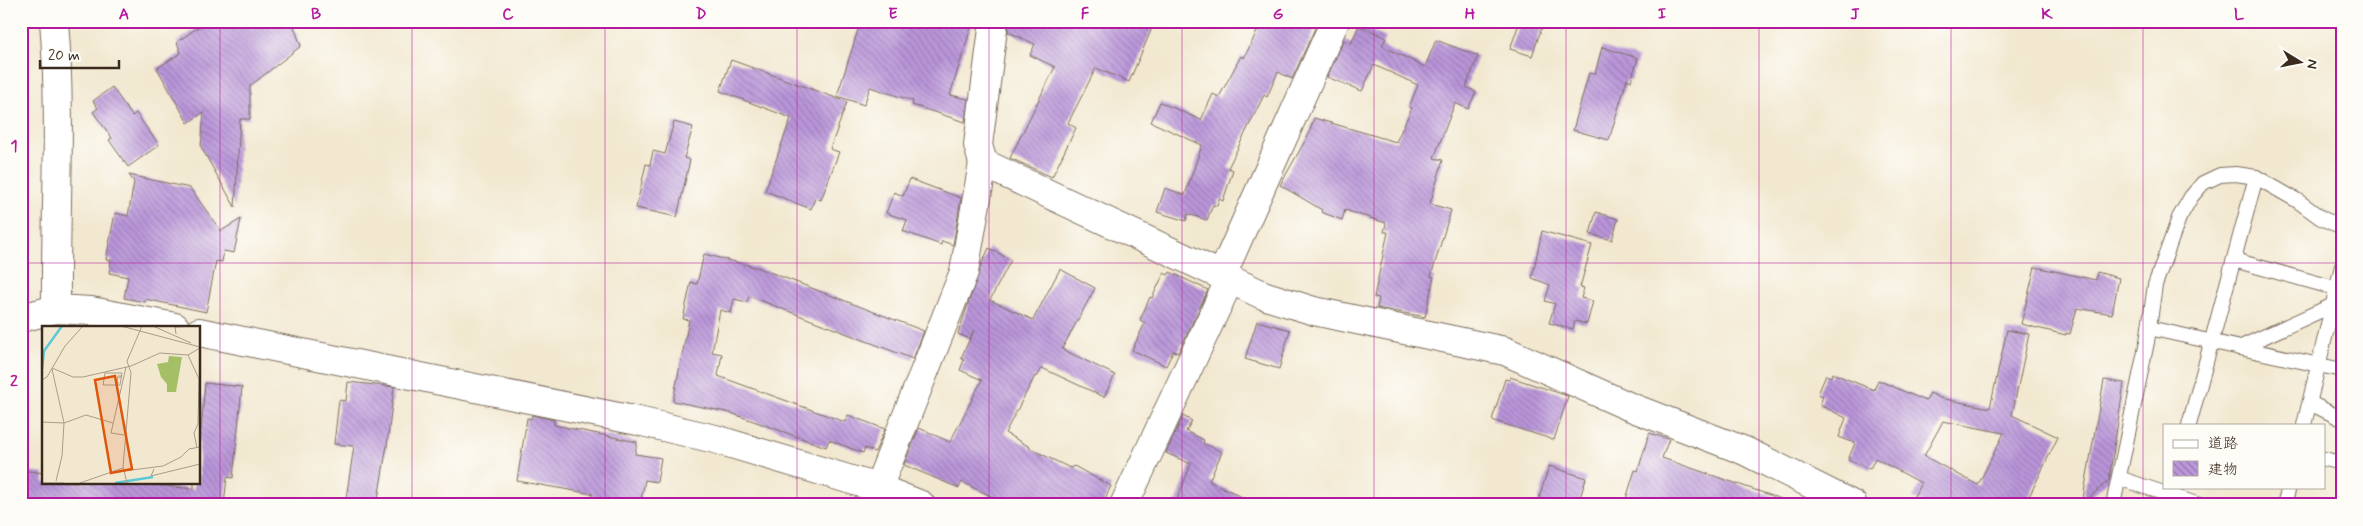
<svg xmlns="http://www.w3.org/2000/svg" width="2363" height="526" viewBox="0 0 2363 526" font-family="Mynerve,'Klee One',sans-serif">
  <style>
    .building { fill: url(#building-back-hatch); fill-rule: evenodd }
    .lines { fill: none; stroke-linecap: round; stroke-linejoin: round }
    .service-casing { stroke: #7b6c5c; stroke-width: 16 }
    .minor-casing { stroke: #7b6c5c; stroke-width: 30 }
    .service { stroke: #fff; stroke-width: 14 }
    .minor { stroke: #fff; stroke-width: 28 }
    .grid { fill: none; stroke: #b5179e; stroke-width: 1; stroke-opacity: 0.55 }
    .inset-river { fill: none; stroke: #5dc9d6; stroke-width: 2.5 }
    .inset-road { fill: none; stroke: #a99c89; stroke-width: 1 }
    .view { fill: #df570d; fill-opacity: 0.15; stroke: #df570d; stroke-width: 2.5 }
    .inset-edge { fill: none; stroke: #3b2a1e; stroke-width: 2.5 }
    .neatline { fill: none; stroke: #b5179e; stroke-width: 2 }
    .grid-label { font-size: 16px; text-anchor: middle; font-weight: bold; fill: #b5179e }
  </style>
  <defs>
    <pattern id="building-back-hatch" width="6" height="6" patternUnits="userSpaceOnUse" patternTransform="scale(1.25)"><rect width="6" height="6" fill="#ba95da"/><path d="M-1 5l2 2M0 0l6 6M5-1l2 2" fill="none" stroke="#987ab0"/></pattern>
  </defs>
  <rect width="100%" height="100%" fill="#fdfcf7"/>
  <filter id="ink" filterUnits="userSpaceOnUse"><feTurbulence type="fractalNoise" baseFrequency=".02" numOctaves="2"/><feDisplacementMap in="SourceGraphic" scale="10" xChannelSelector="R" yChannelSelector="G"/><feConvolveMatrix kernelMatrix="1 2 1 2 8 2 1 2 1" color-interpolation-filters="sRGB"/></filter>
  <filter id="wash" filterUnits="userSpaceOnUse"><feTurbulence type="fractalNoise" baseFrequency=".0096" numOctaves="4" result="noise"/><feDisplacementMap in="SourceGraphic" scale="20" xChannelSelector="R" yChannelSelector="G"/><feGaussianBlur stdDeviation="1.12" result="paint"/><feColorMatrix in="noise" values="0 0 0 0 0 0 0 0 0 0 0 0 0 0 0 0 0 1.4 0 .05"/><feComposite in="paint" operator="in"/></filter>
  <g filter="url(#wash)">
    <rect width="100%" height="100%" fill="#f2e8d0"/>
    <g id="blocks">
      <!-- building -->
      <g class="building">
        <polygon points="207,21 292,21 301,46 250,86 250,119 240,119 235,207 201,147 204,112 188,123 157,68 181,53 177,42"/>
        <polygon points="861,21 973,21 950,95 968,99 965,122 912,105 913,101 870,87 864,105 837,96"/>
        <polygon points="1009,21 1155,21 1129,82 1096,68 1068,123 1076,128 1052,177 1010,158 1055,67 1030,55 1035,44 1008,32"/>
        <polygon points="1262,21 1306,21 1316,26 1292,79 1278,72 1267,97 1264,95 1228,168 1233,170 1223,201 1219,199 1217,206 1213,205 1207,220 1188,214 1186,221 1157,212 1165,188 1185,195 1202,145 1151,122 1160,102 1201,120 1213,94 1219,97 1241,56 1244,58"/>
        <polygon points="1520,21 1544,21 1532,56 1510,49"/>
        <polygon points="1359,25 1386,38 1382,46 1425,67 1436,40 1478,56 1466,87 1476,92 1468,109 1455,103 1434,158 1443,160 1430,204 1451,210 1431,276 1434,277 1425,317 1377,308 1379,298 1374,297 1388,232 1384,232 1386,223 1345,210 1342,220 1321,212 1322,210 1280,185 1309,134 1314,118 1396,142 1412,108 1409,107 1418,85 1374,65 1362,91 1327,77 1344,40 1351,44"/>
        <polygon points="1602,47 1638,58 1631,81 1627,79 1609,140 1573,130 1589,73 1595,74"/>
        <polygon points="731,60 847,102 830,149 839,152 821,200 815,198 811,209 765,191 791,118 720,91"/>
        <polygon points="112,87 132,116 136,113 159,145 128,167 109,140 112,138 93,112 98,108 93,101"/>
        <polygon points="674,122 693,127 684,158 690,160 677,217 636,208 646,164 650,165 653,151 665,154"/>
        <polygon points="129,175 190,188 221,231 241,219 234,253 224,251 222,262 216,261 206,312 145,299 145,302 124,298 128,277 109,273 111,260 106,260 115,213 128,216 134,182"/>
        <polygon points="910,179 961,198 953,245 942,241 941,245 903,231 907,220 886,213 894,192 903,196"/>
        <polygon points="1596,212 1618,219 1612,240 1590,234"/>
        <polygon points="1542,231 1592,245 1580,287 1584,288 1581,298 1593,301 1587,324 1575,321 1573,329 1549,323 1555,304 1545,301 1550,285 1532,278"/>
        <polygon points="989,248 1011,260 990,300 1033,320 1060,269 1095,288 1062,349 1115,375 1104,397 1042,368 1037,377 1035,376 1005,433 1030,447 1029,448 1070,468 1074,466 1111,486 1102,505 1009,505 962,482 959,488 904,465 919,428 950,442 982,380 960,370 964,360 961,358 974,330 970,339 958,334 981,265"/>
        <polygon points="704,254 759,268 924,331 913,359 749,296 747,302 734,299 731,313 720,310 712,352 722,354 718,376 845,422 848,415 885,429 875,452 865,448 863,453 829,440 826,447 731,413 673,401 689,320 683,319 691,282 697,284"/>
        <polygon points="2035,267 2096,280 2097,272 2119,278 2112,314 2077,308 2070,334 2066,333 2066,335 2021,324"/>
        <polygon points="1170,272 1208,290 1178,353 1173,351 1166,366 1132,350 1145,323 1140,320 1150,297 1152,298 1164,273 1168,275"/>
        <polygon points="1257,321 1290,330 1279,369 1245,359"/>
        <path d="M2007,330L2029,334L2012,415L2058,437L2025,505H1926L1913,498L1921,483L1875,458L1870,469L1848,460L1855,443L1839,437L1846,418L1820,405L1823,396L1818,394L1826,375L1831,377L1832,373L1874,390L1878,380L1926,401L1930,393L1940,398L1990,408ZM1943,421L2004,433L1978,485L1924,456Z"/>
        <polygon points="1510,377 1568,396 1554,440 1492,420 1505,379 1509,380"/>
        <polygon points="2104,380 2124,383 2109,480 2082,504"/>
        <polygon points="348,382 394,387 387,445 377,505 345,505 354,446 334,444 339,400 346,401"/>
        <polygon points="205,383 242,387 233,478 227,477 224,505 21,505 21,470 44,473 44,482 127,482 194,489 194,482 199,482 199,430 201,430"/>
        <polygon points="532,415 554,420 554,425 637,442 635,454 661,458 657,482 645,480 640,505 591,505 593,494 517,481 527,418 531,419"/>
        <polygon points="1183,416 1192,421 1186,431 1204,440 1203,443 1222,452 1209,481 1259,505 1175,505 1191,464 1166,453"/>
        <polygon points="1649,433 1669,439 1662,458 1787,501 1787,505 1628,504 1629,500 1626,499 1635,470 1638,471"/>
        <polygon points="1549,466 1586,478 1578,505 1537,505"/>
      </g>
    </g>
  </g>
  <g filter="url(#ink)">
    <use href="#blocks" fill-opacity="0" stroke="#7b6c5c" stroke-width="1"/>
    <g class="lines">
      <defs>
        <g id="service">
          <polyline points="2234,260 2342,290"/>
          <polyline points="2149,328 2342,370"/>
          <polyline points="2239,348 2331,306"/>
          <polyline points="2310,403 2342,419"/>
          <polyline points="2189,425 2256,177"/>
          <polyline points="2304,425 2342,266"/>
          <polyline points="2324,459 2342,463"/>
          <polyline points="2119,478 2199,505"/>
          <polyline points="2113,505 2147,342 2155,285 2179,218 2191,197 2203,183 2220,175 2236,174 2256,177 2298,201 2321,218 2342,227"/>
          <polyline points="2284,505 2289,487"/>
        </g>
        <g id="minor">
          <path d="M54,21C62,117 55,213 56,309"/>
          <polyline points="983,163 978,145 994,21"/>
          <polyline points="1222,275 1335,21"/>
          <polyline points="21,318 56,309 91,311 175,327"/>
          <polyline points="199,332 638,421 715,439 878,488 921,505"/>
          <polyline points="878,488 964,272 983,163 1263,295 1314,311 1505,351 1628,406 1745,451 1853,505"/>
          <polyline points="1124,505 1230,279"/>
        </g>
      </defs>
      <!-- service casing -->
      <use href="#service" class="service-casing"/>
      <!-- minor casing -->
      <use href="#minor" class="minor-casing"/>
      <!-- service -->
      <use href="#service" class="service"/>
      <!-- minor -->
      <use href="#minor" class="minor"/>
    </g>
  </g>
  <!-- grid -->
  <path class="grid" d="M220,21V505M412,21V505M605,21V505M797,21V505M989,21V505M1182,21V505M1374,21V505M1566,21V505M1759,21V505M1951,21V505M2143,21V505M21,263H2342"/>
  <!-- overview -->
  <g transform="translate(42 326)">
    <rect width="158" height="158" fill="#f2e8d0"/>
    <path d="M127,30L140,31L134,66H125V58L119,51L115,38L126,36Z" fill="#a4bf66"/>
    <path class="inset-river" d="M0,43L2,25L20,0M73,157L111,151"/>
    <path class="inset-road" d="M79,0L158,21M111,0L149,17M134,8L133,1L153,0M146,29L157,53L156,98L152,107L155,122M10,42L31,51H41L89,40L118,27L146,29L158,22M10,43L22,97L20,130L14,155M63,47H80L78,59H61ZM0,54L5,51L23,20L41,0M76,56V57H75V59L76,58V57H75V56L76,50H80L77,52M0,96L22,97L44,89L71,97M82,109L69,107L84,41M112,143L109,150L158,138M82,145L121,140L139,131L147,123L158,121M0,157H22M38,157L81,142M85,157L81,141L89,47L85,35L100,0"/>
    <path class="view" d="M73,50L90,143L69,147L53,54Z"/>
    <rect width="158" height="158" class="inset-edge"/>
  </g>
  <!-- margin -->
  <rect width="2363" height="526" fill="none" stroke="#fdfcf7" stroke-width="55"/>
  <!-- legend -->
  <rect x="2163" y="424" width="162" height="65" fill="#fdfcf7" stroke="#afa8a0"/>
  <rect x="2173" y="440" width="25" height="8" fill="#ffffff" stroke="#afa8a0"/>
  <text x="2208" y="448" font-size="15" fill="#3b2a1e">道路</text>
  <rect x="2173" y="461" width="25" height="15" fill="url(#building-back-hatch)" stroke="#afa8a0"/>
  <text x="2208" y="474" font-size="15" fill="#3b2a1e">建物</text>
  <!-- north arrow -->
  <g transform="translate(2300 62) rotate(100)" stroke="#fdfcf7" stroke-width="4" paint-order="stroke">
  <path d="M0-4L9 19L0 12L-9 19Z" fill="#3b2a1e"/>
  <text y="-8" font-size="14" font-weight="bold" text-anchor="middle" fill="#3b2a1e">N</text>
  </g>
  <!-- scale -->
  <path d="M40 60v8h79v-8" fill="none" stroke="#3b2a1e" stroke-width="2.5"/>
  <text x="48" y="60" font-size="15" fill="#3b2a1e" stroke="#fdfcf7" stroke-width="4" paint-order="stroke">20 m</text>
  <rect x="28" y="28" width="2308" height="470" class="neatline"/>
  <g class="grid-label">
    <text x="124" y="19">A</text>
    <text x="316" y="19">B</text>
    <text x="508" y="19">C</text>
    <text x="701" y="19">D</text>
    <text x="893" y="19">E</text>
    <text x="1085" y="19">F</text>
    <text x="1278" y="19">G</text>
    <text x="1470" y="19">H</text>
    <text x="1662" y="19">I</text>
    <text x="1855" y="19">J</text>
    <text x="2047" y="19">K</text>
    <text x="2239" y="19">L</text>
    <text x="14" y="151">1</text>
    <text x="14" y="386">2</text>
  </g>
</svg>
